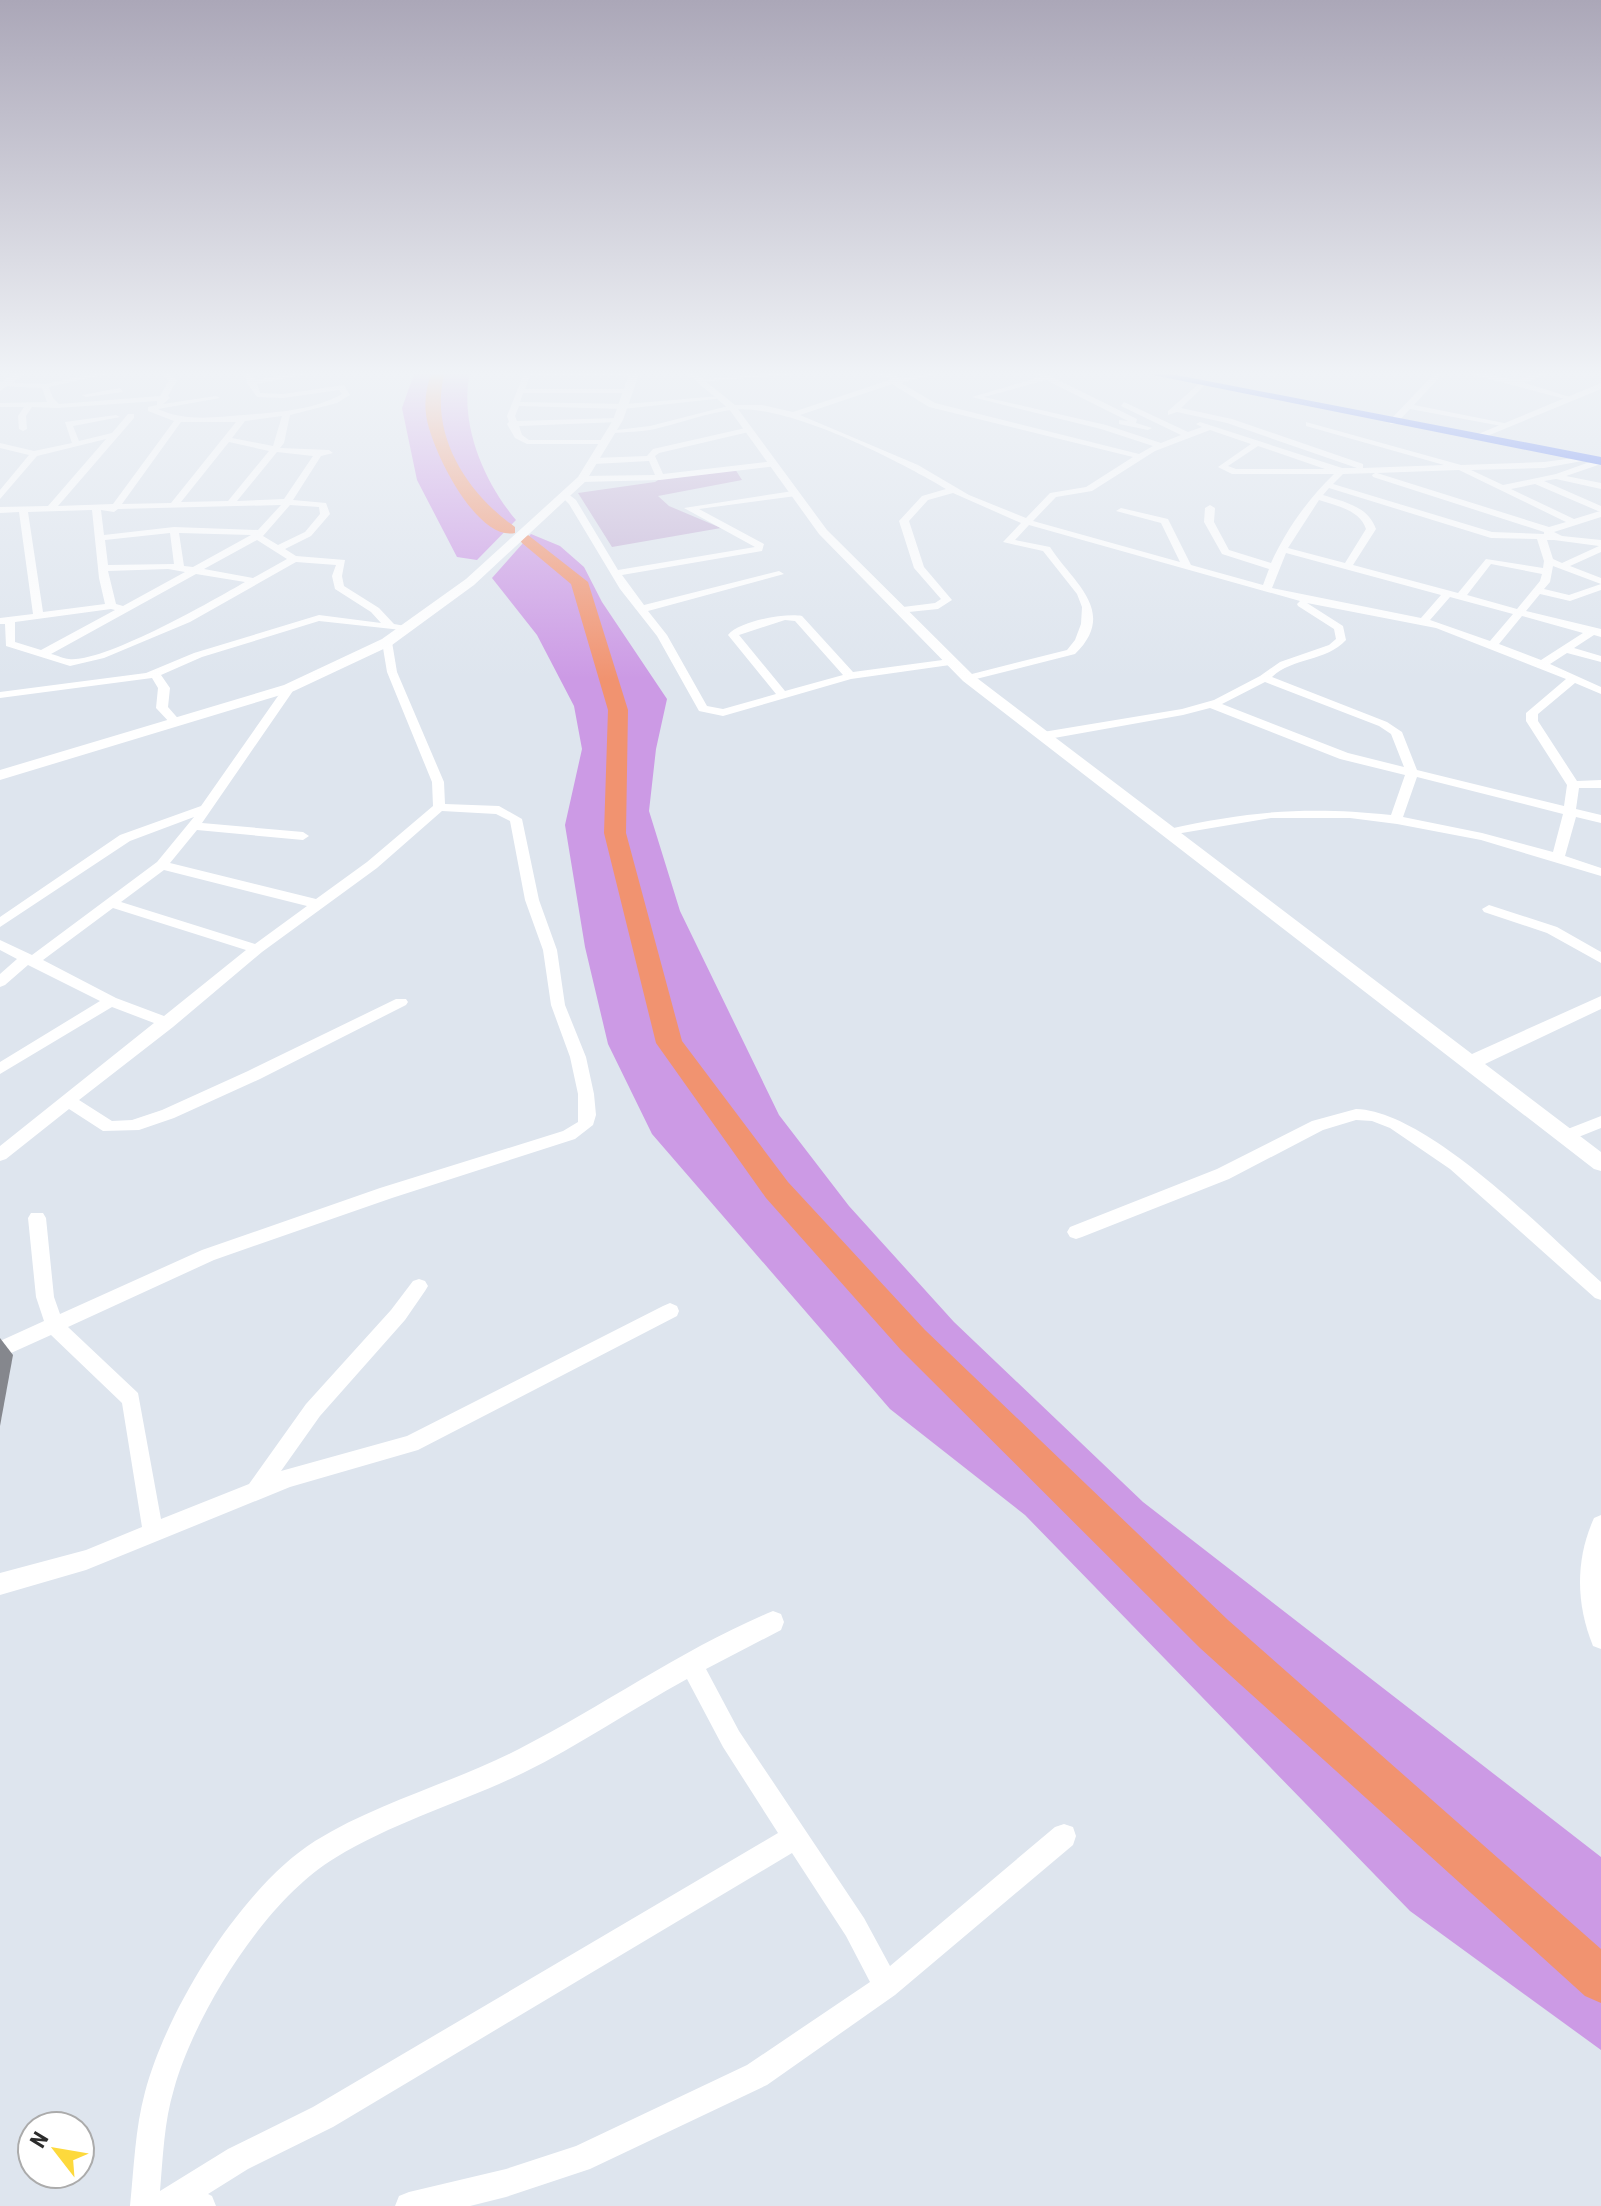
<svg xmlns="http://www.w3.org/2000/svg" width="1601" height="2206" viewBox="0 0 1601 2206" font-family="'Roboto Condensed',sans-serif">
  <style>
    .green { fill: #cc9ae5 }
    .cemetery { fill: #c7b5d8 }
    .lines { fill: none; stroke-linecap: round; stroke-linejoin: round }
    .river { fill: #f19370; fill-rule: evenodd }
    .minor { fill: #fff; fill-rule: evenodd }
    .tertiary { fill: #fff; fill-rule: evenodd }
    .secondary { fill: #fff; fill-rule: evenodd }
    .primary { fill: #5e80f3; fill-rule: evenodd }
    .shaded-wall { fill: #85878d }
  </style>
  <rect width="100%" height="100%" fill="#dee5ee"/>
  <!-- green -->
  <g class="green">
    <path d="M415,371L470,372C459,423 483,481 516,520L477,560L457,557L417,480L402,408Z"/>
    <polygon points="531,534 560,546 584,567 602,602 667,699 656,749 649,811 680,911 779,1115 849,1206 954,1322 1143,1502 1601,1857 1601,2050 1410,1911 1025,1515 890,1409 652,1134 608,1044 585,947 565,825 582,749 574,706 537,635 492,578"/>
  </g>
  <!-- cemetery -->
  <polygon class="cemetery" points="735,469 742,480 658,496 669,506 721,528 612,547 578,493 655,482 663,477"/>
  <g class="lines">
    <!-- river -->
    <g class="river">
      <path d="M432,371H445C428,432 465,492 515,527V533C476,542 429,445 426,414C424,399 427,385 432,371Z"/>
      <polygon points="528,535 588,582 628,710 626,833 682,1041 788,1182 925,1330 1228,1620 1601,1949 1601,2003 1585,1996 1200,1648 901,1350 766,1198 656,1043 604,833 608,710 571,584 522,543 520,540"/>
    </g>
    <!-- minor -->
    <g class="minor">
      <path d="M107,371H120L49,387L53,398L59,404L160,396L169,380L159,371H167L177,380L168,396L170,398L163,404L216,396L220,398L158,409C186,422 215,417 244,415C276,412 312,411 342,394L339,390L283,398L257,397L247,383L245,371H251L255,380L308,371H322L257,384L260,393L283,394L344,385L350,395L337,403L290,415L284,443L280,448L329,450L333,453L321,456L293,500L326,503L330,514L311,536L285,549L296,556L345,560L342,576L344,586L379,608L394,624L411,627V631L319,621L202,657L161,675L170,688L168,707L182,723L176,726L172,725L156,708L158,688L152,678L0,698V692L146,673L194,653L319,615L381,623L371,612L335,589L332,576L336,565L296,562L190,622L104,658L70,666L6,646L5,624H0V618L33,614L19,512L0,513V507L48,506L106,439L37,456L0,499V490L29,455L0,448V443L34,451L72,443L65,422L116,415L120,417L73,426L79,441L112,433L128,414H134V418L58,506L113,504L174,421L148,411V407L157,405V401L57,408L32,407L26,416L27,429L23,431L19,429L18,416L24,407H0V403L47,402L42,388L0,386V382L45,384ZM282,416L273,446L232,438L245,421ZM181,422H236L171,503L122,504ZM229,442L269,451L228,501L181,502ZM277,452L313,456L284,499L237,501ZM281,505L258,530L174,527L104,535L101,510L114,512L118,509ZM290,505L319,507L320,514L305,532L278,545L263,536ZM92,510L99,578L105,604L43,612L28,512ZM170,533L174,564L108,565L105,540ZM179,533L251,535L193,567L184,566ZM257,540L287,559L253,578L204,569ZM168,569L185,572L123,606L116,604L108,571ZM196,574L245,582C212,601 104,663 69,659C64,659 57,655 51,654ZM111,609L115,610L41,650L15,642V622Z"/>
      <polygon points="525,371 634,372 638,374 634,376 530,376 525,389 628,389 632,391 628,393 523,393 520,402 626,404 720,396 724,398 623,409 519,406 515,416 517,421 618,418 622,420 618,422 519,426 522,435 529,440 605,440 609,442 605,444 527,444 515,438 507,424 509,422 507,416"/>
      <polygon points="798,371 827,371 700,382 696,380"/>
      <path d="M865,371L895,375L899,379L944,371L901,383L935,403L1139,454L1153,446L1101,429L972,397L1040,377L1031,371H1040L1137,419L1136,423L1152,428L1148,430L1119,424V420L1128,421L1046,380L984,397L1106,425L1161,443L1181,435L1121,406L1124,402L1188,432L1202,427L1196,424L1200,422L1342,468H1357L1227,423L1177,412L1168,415V411L1201,382L1204,386L1181,408L1232,419L1363,464V468L1444,465L1306,426V422L1461,465L1544,462L1589,456L1593,459L1544,468L1471,470L1503,485L1556,474L1601,458V464L1566,476L1601,483V489L1556,479L1544,481L1601,506V517L1554,532L1562,536L1601,540V552L1570,566L1601,578V584L1553,566L1550,582L1544,589L1569,595L1601,584V590L1570,601L1540,594L1526,611L1601,629V637L1594,635L1574,648L1601,656V662L1567,653L1550,664L1601,687V694L1575,683L1538,714V721L1577,781L1601,780V788H1579L1576,809L1601,815V823L1576,817L1565,856L1601,868V876L1481,840L1397,824L1350,818H1271L1164,836L1163,833L1169,829C1249,811 1309,806 1391,815L1405,775L1340,759L1210,708L1183,715L1043,740L1037,736L1043,732L1182,709L1214,700L1260,676L1280,662L1329,645L1336,639L1334,629L1298,606L1297,604L1300,601L1029,525L1015,540L1050,547C1072,582 1119,611 1075,654L968,681L964,680V676L1067,650L1075,640L1081,624L1082,607L1077,594L1043,551L1003,542L1021,523L953,493L928,500L909,521L924,567L952,600L938,609L899,613L894,610L895,608L935,603L941,599L914,568L899,521L922,496L946,489C899,461 785,402 731,410C706,413 680,423 655,429C641,432 626,432 612,433L608,431L650,426L732,405H762L793,412L892,379ZM892,384L929,407L1133,457L1086,487L1050,493L1026,518L969,495L918,465L800,415ZM1210,430L1251,444L1218,467L1232,474H1334C1308,499 1286,530 1271,563L1229,550L1214,522L1215,508L1210,505L1205,508L1204,522L1222,554L1269,569L1263,585L1191,565L1168,519L1121,508L1116,511L1161,523L1180,562L1033,521L1056,497L1092,491L1155,451ZM1258,446L1325,469H1236L1228,466ZM1459,470L1566,522L1549,527L1377,473ZM1375,473L1372,475L1373,477L1544,532V534L1492,532L1333,484L1343,474ZM1535,484L1598,511H1600L1574,519L1511,489ZM1329,488L1491,538L1537,539L1544,561L1543,568L1486,559L1458,593L1353,565L1376,529C1368,506 1344,502 1323,495ZM1319,500C1337,506 1360,510 1366,529L1345,563L1288,548ZM1547,540H1554L1599,546L1562,563L1553,559ZM1286,553L1441,595L1421,618L1272,588ZM1491,564L1542,574L1540,581L1517,609L1467,595ZM1450,597L1513,614L1490,641L1430,620ZM1307,603L1436,628L1566,679L1526,713V721L1567,785L1564,806L1417,770L1402,732L1387,722L1272,677C1293,657 1326,662 1346,640L1343,626ZM1522,616L1583,633L1541,660L1499,644ZM1265,682L1379,726L1391,734L1404,767L1348,753L1222,704ZM1417,777L1563,814L1553,852L1482,833L1403,817Z"/>
      <polygon points="1437,371 1445,371 1414,405 1504,423 1507,427 1410,409 1396,424 1390,424 1390,420"/>
      <polygon points="1459,371 1473,371 1517,380 1543,371 1552,371 1525,383 1573,398 1569,400"/>
      <polygon points="120,388 123,392 86,397 82,395"/>
      <polygon points="750,427 753,431 659,453 655,456 663,474 774,461 778,464 777,466 660,480 582,482 578,479 582,476 655,475 649,461 594,464 590,461 594,458 647,456 653,449"/>
      <path d="M793,491L797,494L796,496L699,509L764,544L762,551L622,575L644,605L779,571L784,574L648,611L667,635L707,706L723,709L776,694L728,635C739,621 784,613 802,616L853,672L950,659L955,662L950,665L851,679L723,716L699,711L657,636L620,589L569,504L560,495L567,493L576,500L618,570L755,547L684,508ZM785,620L795,621L843,675L785,691L739,635Z"/>
      <path d="M387,639L392,642L397,672L444,782L445,804L499,806L522,819L539,900L557,950L565,1005L586,1057L594,1094L596,1115L593,1125L575,1139L392,1198L214,1260L68,1327L138,1393L161,1519L249,1484L306,1404L391,1310L413,1281L419,1279L425,1281L428,1286L425,1291L405,1320L320,1416L281,1471L407,1436L663,1306L670,1303L677,1306L679,1311L677,1316L418,1450L290,1487L86,1570L0,1595V1573L86,1550L142,1527L122,1403L51,1335L0,1358V1341L44,1321L36,1297L28,1218L31,1213H43L46,1218L54,1297L60,1314L202,1250L380,1188L563,1131L578,1122V1094L570,1057L551,1005L543,950L525,900L510,821L496,814L442,811L377,868L262,952L173,1027L79,1100L112,1121L132,1120L162,1110L248,1071L396,999H406L408,1002L406,1005L260,1079L174,1118L139,1130L103,1131L69,1109L6,1159L0,1161V1146L154,1023L112,1007L0,1074V1062L100,1001L28,965L5,985L0,987V974L17,959L0,950V940L32,955L157,862L194,817L130,841L0,927V917L120,835L201,806L285,686L289,685L295,688L202,823L303,832L309,836L303,840L197,830L170,863L316,899L367,862L433,806L432,782L387,672L382,642ZM164,870L307,906L255,944L121,902ZM113,908L246,950L164,1016L116,998L43,960Z"/>
      <polygon points="1489,905 1557,927 1601,952 1601,963 1547,933 1484,912 1482,909"/>
      <path d="M1356,1109C1428,1111 1546,1233 1601,1282V1300L1595,1298L1450,1169L1390,1128L1372,1121L1356,1120L1323,1130L1229,1179L1082,1237L1076,1239L1070,1237L1067,1232L1070,1227L1217,1169L1312,1121Z"/>
      <polygon points="1601,1116 1601,1128 1566,1142 1560,1140 1558,1136 1560,1132"/>
      <path d="M1601,1515V1649L1593,1646C1576,1604 1575,1560 1594,1518Z"/>
      <path d="M773,1611L781,1614L784,1622L781,1630L706,1669L739,1731L864,1918L890,1966L1055,1827L1064,1824L1073,1827L1076,1836L1073,1845L895,1995L767,2085L590,2169L506,2197L470,2206H395L399,2196L409,2192L506,2169L576,2146L747,2065L870,1982L846,1936L792,1853L333,2127L248,2169L208,2194L212,2196L216,2206H130C134,2168 135,2129 145,2092C167,2009 241,1888 315,1841C378,1802 453,1783 519,1749C605,1705 684,1648 773,1611ZM687,1679L723,1747L778,1833L313,2107L228,2149L160,2191C163,2157 164,2122 174,2089C195,2013 266,1899 335,1858C394,1822 461,1803 523,1773C580,1745 632,1709 687,1679Z"/>
    </g>
    <!-- tertiary -->
    <g class="tertiary">
      <polygon points="630,371 640,371 623,420 586,481 474,585 392,645 294,691 0,780 0,770 284,685 382,639 466,579 578,477 613,420"/>
      <polygon points="684,371 693,371 735,405 827,530 973,675 1472,1054 1601,996 1601,1009 1485,1064 1601,1152 1601,1171 1594,1169 963,681 819,534 729,409"/>
      <polygon points="1601,383 1601,389 1480,439 1471,437"/>
    </g>
    <!-- secondary -->
    <polygon class="secondary" points="18,371 29,371 0,391 0,383"/>
    <!-- primary -->
    <polygon class="primary" points="1133,371 1156,371 1601,457 1601,465"/>
  </g>
  <!-- shaded-wall -->
  <polygon class="shaded-wall" points="0,1338 13,1355 0,1426"/>
  <!-- sky -->
  <linearGradient id="sky" x2="0" y2="1"><stop stop-color="#aba7b8"/><stop offset="0.55" stop-color="#f0f3f7"/><stop offset="1" stop-color="#f0f3f7" stop-opacity="0"/></linearGradient>
  <rect width="1601" height="679" fill="url(#sky)"/>
  <!-- north arrow -->
  <g transform="translate(56 2150) rotate(301)"><circle r="38" fill="#ffffff" stroke="#ababab" stroke-width="2"/>
  <path d="M0-6L14 30L0 20L-14 30Z" fill="#fdd93c"/>
  <text y="-12" font-size="22" font-weight="bold" text-anchor="middle" fill="#2c2c2c">N</text>
  </g>
</svg>
